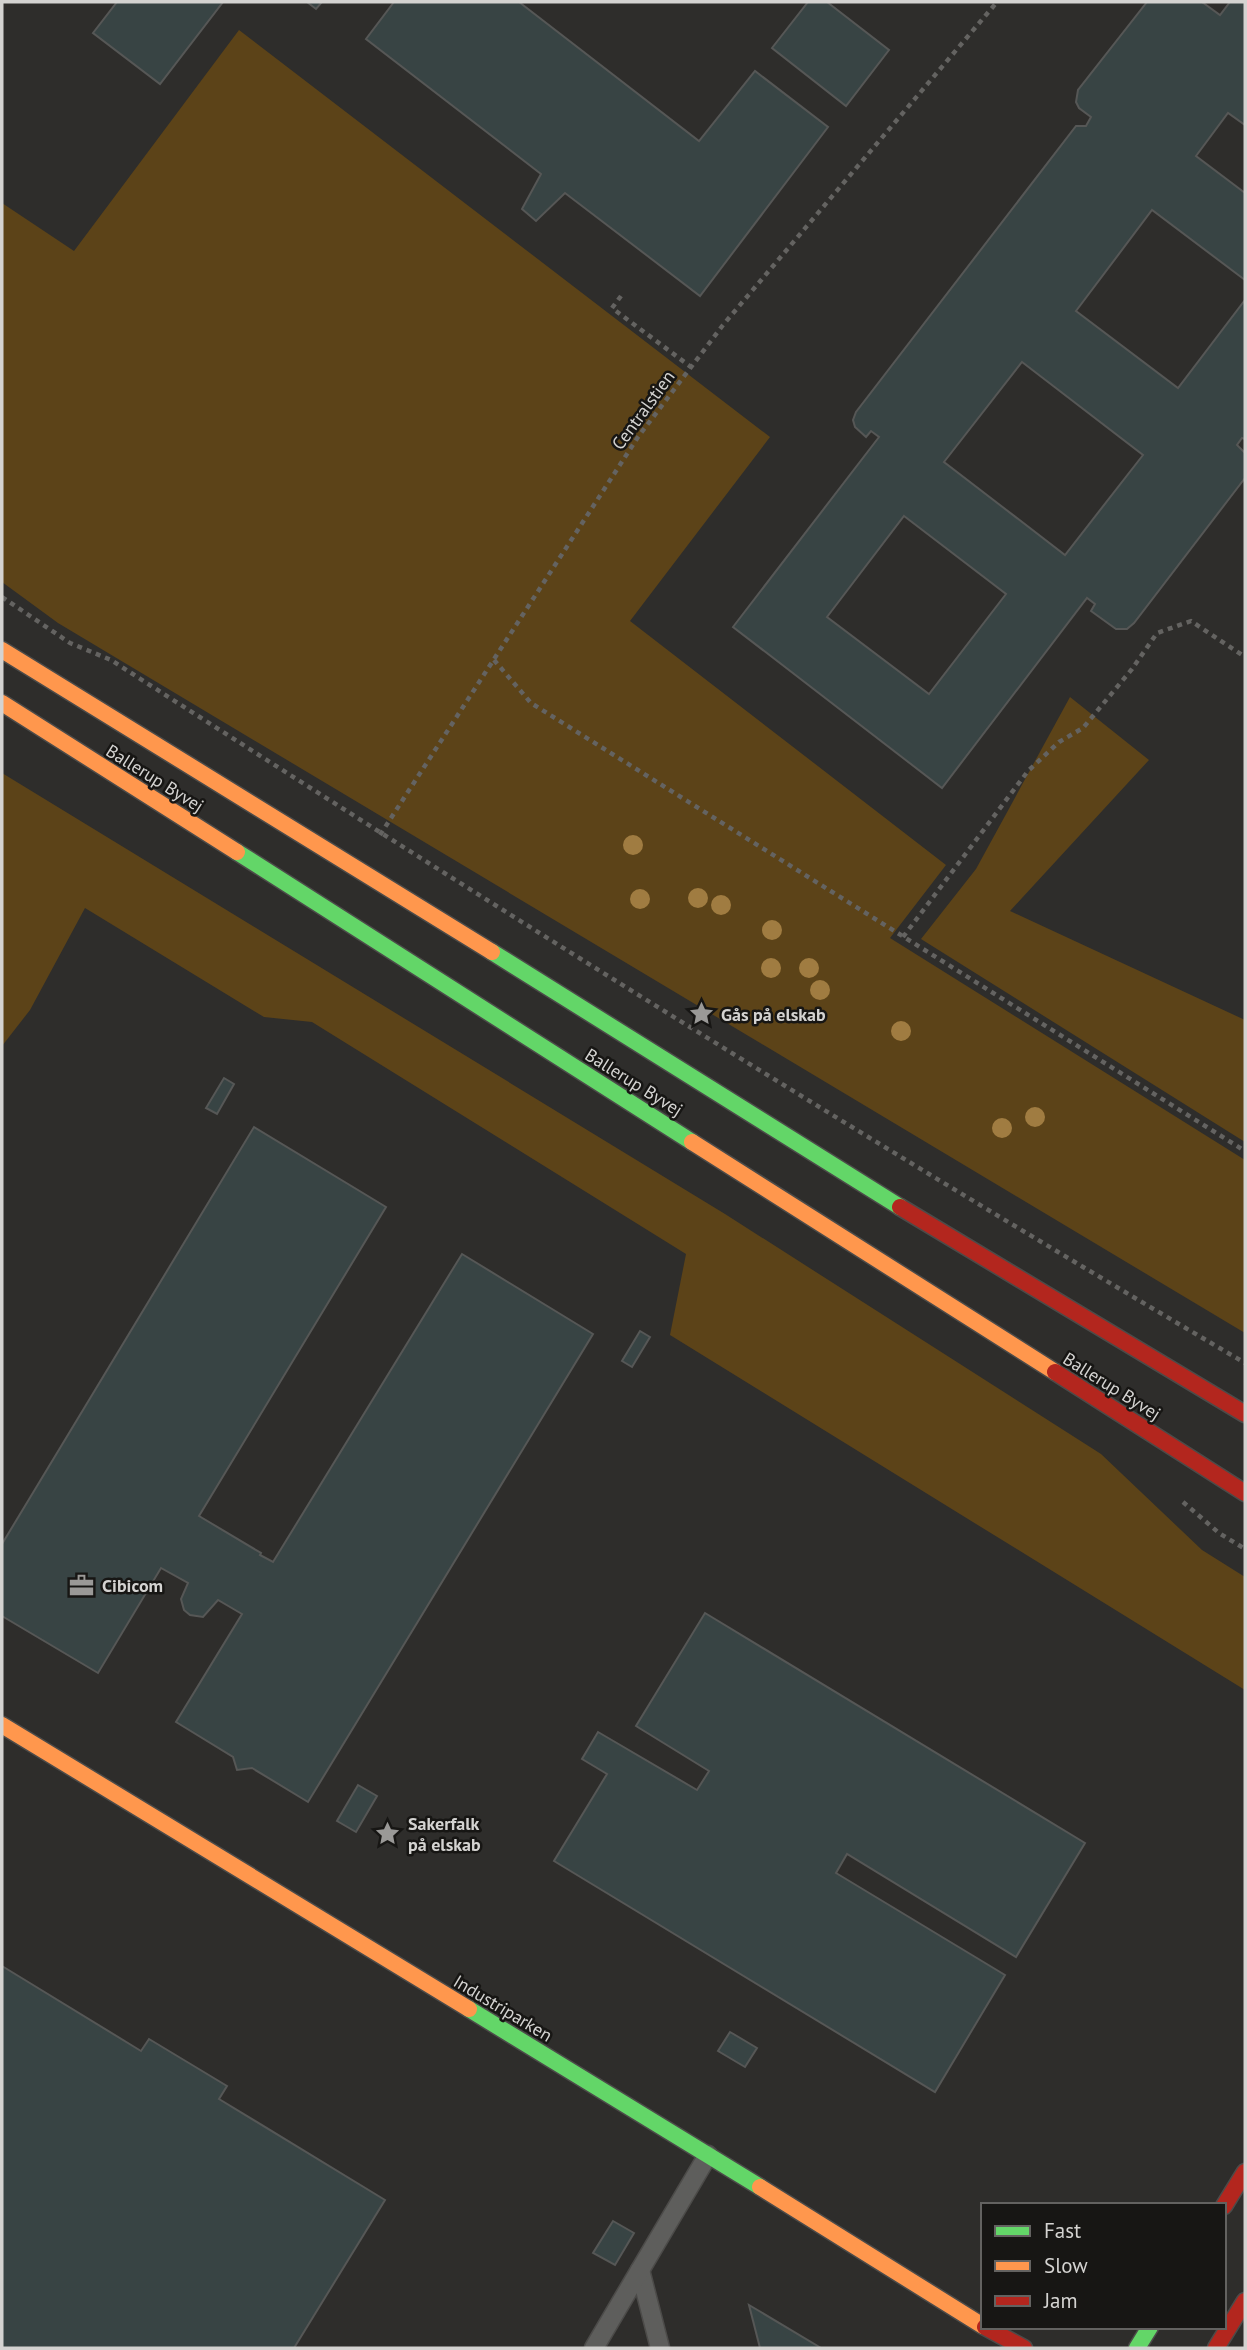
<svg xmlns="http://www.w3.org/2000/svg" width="1247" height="2350" viewBox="0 0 1247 2350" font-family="'PT Sans',sans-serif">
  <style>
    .green { fill: #5c4318 }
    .building { fill: #384444; stroke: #565756; stroke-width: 2; fill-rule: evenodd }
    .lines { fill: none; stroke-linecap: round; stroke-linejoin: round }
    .lane-casing { stroke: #4c4b49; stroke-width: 21 }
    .fast-casing { stroke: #4c4b49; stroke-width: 19 }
    .slow-casing { stroke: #4c4b49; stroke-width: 19 }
    .jam-casing { stroke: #4c4b49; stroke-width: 19 }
    .path { stroke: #646361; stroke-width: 4.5; stroke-dasharray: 5 5; stroke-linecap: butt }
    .lane { stroke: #5e5e5c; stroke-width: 18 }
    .fast { stroke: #63d668; stroke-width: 16 }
    .slow { stroke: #ff974d; stroke-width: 16 }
    .jam { stroke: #b3261e; stroke-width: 16 }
    .tree { fill: #a07c41 }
    .labels { text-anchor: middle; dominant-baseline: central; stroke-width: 5; stroke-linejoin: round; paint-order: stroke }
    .street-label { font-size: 18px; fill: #d4d3d1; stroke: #171614 }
    .poi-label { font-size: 18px; font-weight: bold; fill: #d4d3d1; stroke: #171614; text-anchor: start }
  </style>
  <rect width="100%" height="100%" fill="#2e2d2b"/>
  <!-- green -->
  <g class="green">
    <polygon points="239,30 770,437 630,621 946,865 890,938 1245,1160 1245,1333 58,623 2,582 2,203 74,251"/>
    <polygon points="1070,697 1149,760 1010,911 1245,1020 1245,1142 921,939 976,869"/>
    <polygon points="2,773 725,1214 1101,1454 1202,1550 1245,1577 1245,1690 670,1335 686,1254 312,1022 264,1017 85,908 30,1010 2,1046"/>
  </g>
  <!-- building -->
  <g class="building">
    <polygon points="117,2 223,2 160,84 93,33"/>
    <polygon points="307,2 322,2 316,9"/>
    <polygon points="394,2 519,2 699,141 755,71 828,127 700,296 565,193 536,221 522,209 541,174 366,39"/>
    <polygon points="808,2 827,2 889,50 846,106 772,48"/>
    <path d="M1147,2H1202L1220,15L1230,2H1245V125L1228,113L1196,156L1245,193V280L1152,210L1076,311L1178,388L1245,300V439L1242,438L1237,445L1245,453V478L1134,623L1127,629H1116L1091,611L1095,604L1087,598L942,788L733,627L879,437L871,431L866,437L855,427L853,420L856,412L1076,126H1086L1091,117L1079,108L1076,102L1078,90ZM1022,362L1143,455L1065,555L944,462ZM904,516L1006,594L929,694L827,617Z"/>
    <polygon points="224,1078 234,1084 217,1114 206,1108"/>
    <polygon points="254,1127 386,1207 199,1516 261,1553 260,1555 273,1562 462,1254 593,1334 308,1802 252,1768 237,1770 233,1757 176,1722 242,1614 218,1600 203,1617 190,1615 184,1610 181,1599 188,1583 161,1568 98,1673 2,1616 2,1544"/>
    <polygon points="640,1331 650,1337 632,1367 622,1361"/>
    <polygon points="705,1613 1085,1843 1016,1957 847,1854 836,1873 1005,1975 935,2092 554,1861 607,1774 582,1759 598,1732 697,1790 709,1771 636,1726"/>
    <polygon points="358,1785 377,1796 356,1832 337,1821"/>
    <polygon points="2,1966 141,2051 149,2039 227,2086 219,2099 385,2200 294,2348 2,2348"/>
    <polygon points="730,2032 757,2048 745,2067 718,2051"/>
    <polygon points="613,2221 634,2233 615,2265 593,2253"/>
    <polygon points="749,2305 821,2348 760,2348"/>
  </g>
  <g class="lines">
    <defs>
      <g id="lane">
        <polyline points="640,2270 660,2348"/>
        <polyline points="594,2348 708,2155"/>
      </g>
      <g id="fast">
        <polyline points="237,852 692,1142"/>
        <polyline points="492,952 900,1207"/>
        <polyline points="469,2009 760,2187"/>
        <polyline points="1137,2348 1150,2327"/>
      </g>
      <g id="slow">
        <polyline points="2,650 492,952"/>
        <polyline points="2,703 237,852"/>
        <polyline points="692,1142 1055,1372"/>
        <polyline points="2,1725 469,2009"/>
        <polyline points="760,2187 983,2326"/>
      </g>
      <g id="jam">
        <polyline points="900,1207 1245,1414"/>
        <polyline points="1055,1372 1245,1493"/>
        <polyline points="1224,2206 1245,2172"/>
        <polyline points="985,2327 1024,2348"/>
        <polyline points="1216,2348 1245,2301"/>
      </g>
    </defs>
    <!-- lane casing -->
    <use href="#lane" class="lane-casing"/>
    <!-- fast casing -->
    <use href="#fast" class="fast-casing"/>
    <!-- slow casing -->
    <use href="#slow" class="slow-casing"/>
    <!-- jam casing -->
    <use href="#jam" class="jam-casing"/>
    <!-- path -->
    <g class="path">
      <polyline points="621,296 612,308 691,367"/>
      <path d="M2,597L70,643L111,660C485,901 862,1138 1245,1363"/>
      <polyline points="494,660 531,703 1245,1151"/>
      <polyline points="380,835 638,437 723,325 997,2"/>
      <polyline points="903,937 1028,771 1059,742 1083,728 1132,669 1157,633 1191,621 1245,657"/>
      <polyline points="1183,1502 1219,1533 1245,1549"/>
    </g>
    <!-- lane -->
    <use href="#lane" class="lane"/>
    <!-- fast -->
    <use href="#fast" class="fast"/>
    <!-- slow -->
    <use href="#slow" class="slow"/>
    <!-- jam -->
    <use href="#jam" class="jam"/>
  </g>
  <!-- trees -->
  <g class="tree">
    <circle cx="633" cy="845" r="10"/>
    <circle cx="698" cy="898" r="10"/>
    <circle cx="640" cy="899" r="10"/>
    <circle cx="721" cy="905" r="10"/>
    <circle cx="772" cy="930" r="10"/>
    <circle cx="771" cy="968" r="10"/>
    <circle cx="809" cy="968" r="10"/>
    <circle cx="820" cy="990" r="10"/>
    <circle cx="901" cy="1031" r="10"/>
    <circle cx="1035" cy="1117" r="10"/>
    <circle cx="1002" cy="1128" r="10"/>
  </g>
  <!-- icons -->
  <defs>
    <symbol id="sight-bare" viewBox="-9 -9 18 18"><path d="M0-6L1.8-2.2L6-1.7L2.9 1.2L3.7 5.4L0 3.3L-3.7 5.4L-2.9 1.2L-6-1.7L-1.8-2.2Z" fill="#9a9997" stroke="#171614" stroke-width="2.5" paint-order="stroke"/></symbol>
    <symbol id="office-bare" viewBox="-9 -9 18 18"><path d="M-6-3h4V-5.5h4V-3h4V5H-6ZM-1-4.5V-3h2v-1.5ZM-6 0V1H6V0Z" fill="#9a9997" stroke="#171614" stroke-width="2.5" paint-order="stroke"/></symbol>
  </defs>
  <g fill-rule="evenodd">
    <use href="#sight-bare" x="684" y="996" width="35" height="35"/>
    <use href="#office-bare" x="64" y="1568" width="35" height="35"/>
    <use href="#sight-bare" x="370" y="1816" width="35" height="35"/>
  </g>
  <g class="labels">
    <!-- street labels -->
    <g class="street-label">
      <text transform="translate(643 410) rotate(-54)">Centralstien</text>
      <text transform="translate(155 778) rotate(32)">Ballerup Byvej</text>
      <text transform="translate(634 1082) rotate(32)">Ballerup Byvej</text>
      <text transform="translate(1112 1386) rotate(32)">Ballerup Byvej</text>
      <text transform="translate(503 2008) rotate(31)">Industriparken</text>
    </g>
    <!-- poi labels -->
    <g class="poi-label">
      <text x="721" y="1014">Gås på elskab</text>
      <text x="102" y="1585">Cibicom</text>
      <text x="408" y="1823">Sakerfalk<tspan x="408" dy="21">på elskab</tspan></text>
    </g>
  </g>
  <!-- border -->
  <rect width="1247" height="2350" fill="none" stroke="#d4d3d1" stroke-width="7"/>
  <!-- legend -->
  <rect x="981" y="2203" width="245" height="126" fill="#171614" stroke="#636260" stroke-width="2"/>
  <rect x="995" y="2226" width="35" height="10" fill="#63d668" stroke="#636260" stroke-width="2"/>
  <text x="1044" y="2238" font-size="21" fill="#d4d3d1">Fast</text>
  <rect x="995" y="2261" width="35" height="10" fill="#ff974d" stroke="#636260" stroke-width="2"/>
  <text x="1044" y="2273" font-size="21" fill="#d4d3d1">Slow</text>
  <rect x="995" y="2296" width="35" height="10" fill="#b3261e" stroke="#636260" stroke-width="2"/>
  <text x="1044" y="2308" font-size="21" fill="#d4d3d1">Jam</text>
</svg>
